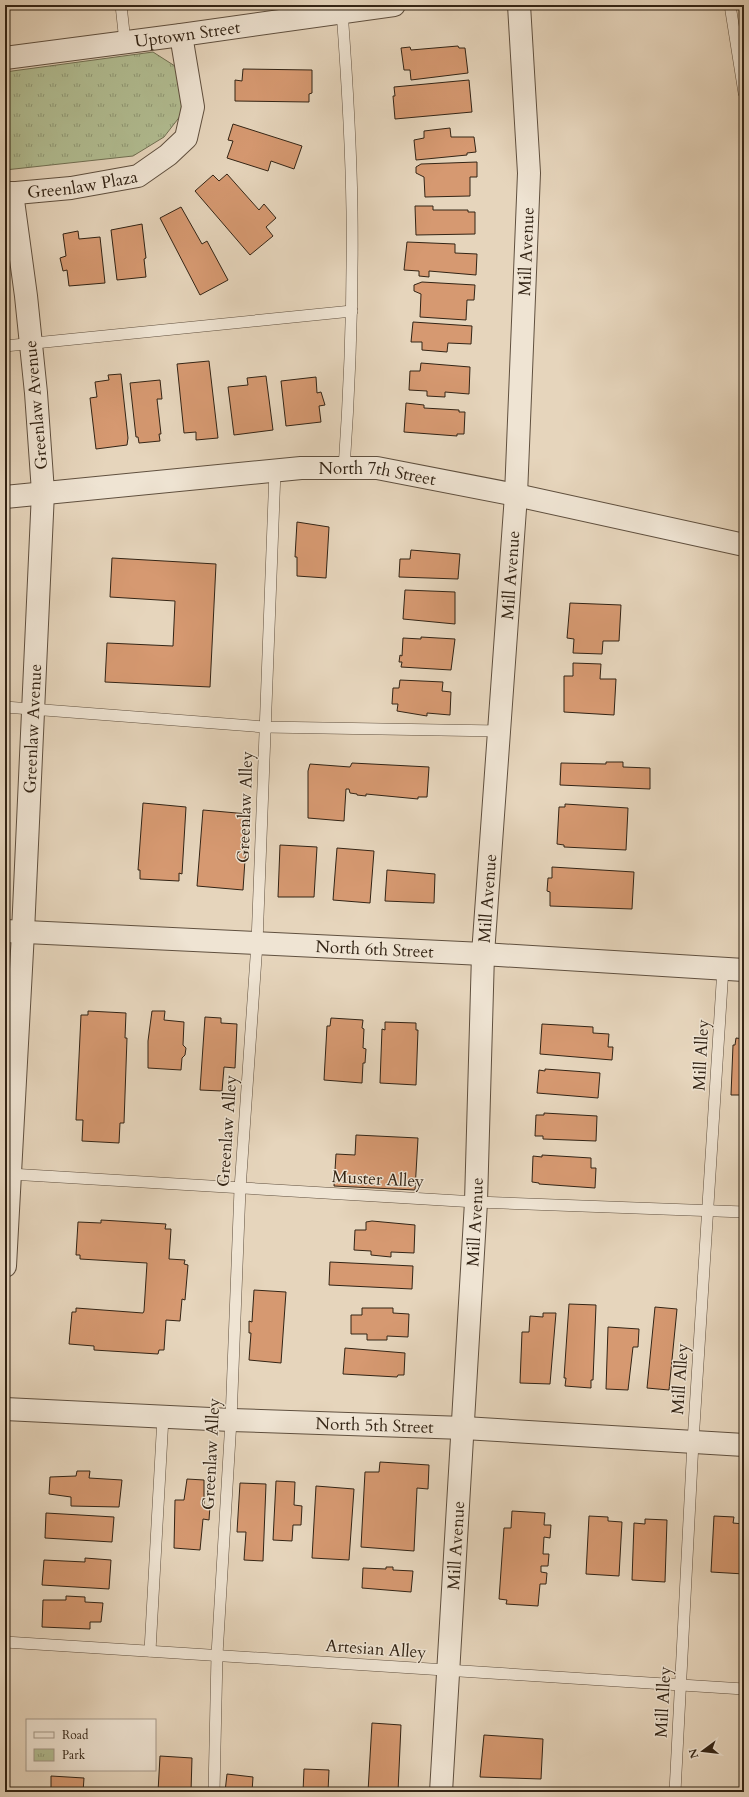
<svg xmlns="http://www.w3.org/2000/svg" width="749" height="1797" viewBox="0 0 749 1797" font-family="Cardo,serif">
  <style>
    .park { fill: url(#park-tufts); stroke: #727154 }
    .building { fill: #d69971; stroke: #332415 }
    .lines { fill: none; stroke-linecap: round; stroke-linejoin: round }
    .service-casing { stroke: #60503f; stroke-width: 12 }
    .minor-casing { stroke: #60503f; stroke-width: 24 }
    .tertiary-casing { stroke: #60503f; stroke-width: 24 }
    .service { stroke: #efe4d3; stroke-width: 11 }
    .minor { stroke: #efe4d3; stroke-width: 22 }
    .tertiary { stroke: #efe4d3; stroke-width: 22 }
    .labels { text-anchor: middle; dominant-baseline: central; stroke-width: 3; stroke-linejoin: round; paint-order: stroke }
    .street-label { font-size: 17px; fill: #332415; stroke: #efe4d3 }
  </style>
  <defs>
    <pattern id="park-tufts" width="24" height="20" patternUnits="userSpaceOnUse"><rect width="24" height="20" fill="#b2be93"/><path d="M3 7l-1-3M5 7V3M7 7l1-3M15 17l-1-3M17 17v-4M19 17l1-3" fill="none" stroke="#919a77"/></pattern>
  </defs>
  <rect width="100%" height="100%" fill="#e6d5bc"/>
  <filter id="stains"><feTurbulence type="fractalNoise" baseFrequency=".005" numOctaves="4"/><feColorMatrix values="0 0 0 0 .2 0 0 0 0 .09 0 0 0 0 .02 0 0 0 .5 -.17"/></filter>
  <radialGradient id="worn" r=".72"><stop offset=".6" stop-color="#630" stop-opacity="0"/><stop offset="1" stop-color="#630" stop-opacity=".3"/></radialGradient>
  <!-- park -->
  <polygon class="park" points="153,52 178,68 182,92 181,115 164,137 133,156 5,170 5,72"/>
  <!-- building -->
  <g class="building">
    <polygon points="458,46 459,48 465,48 468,73 411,80 410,70 404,70 401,48 410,47 411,50"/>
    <polygon points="243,69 312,70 312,93 309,94 309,102 235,101 235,80 242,81"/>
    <polygon points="469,80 472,112 395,119 393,96 395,96 394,87"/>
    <polygon points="233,124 302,146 294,169 271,161 268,171 227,158 233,141 228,140"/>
    <polygon points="450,128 451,137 474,137 476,152 467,153 467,155 416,160 414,140 424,138 424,131"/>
    <polygon points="477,162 477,177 470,177 470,196 425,197 424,177 416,173 416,167 421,164"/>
    <polygon points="227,174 259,210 264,204 276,218 266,227 273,236 250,255 195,191 213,175 219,181"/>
    <polygon points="415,206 433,206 433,210 468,210 468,212 475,212 475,234 416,235"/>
    <polygon points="181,207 202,244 207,241 228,280 200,295 160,218"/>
    <polygon points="142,224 146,258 144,259 146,277 117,280 111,230"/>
    <polygon points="78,231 79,239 100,237 105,283 69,286 67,270 63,271 60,258 66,256 63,234"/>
    <polygon points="407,242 455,244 455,253 477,254 476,275 429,271 429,277 419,276 419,271 404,270"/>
    <polygon points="422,282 475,285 474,300 467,300 466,320 420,317 421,294 414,291 414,285"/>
    <polygon points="413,322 472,326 471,344 448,343 447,352 422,350 422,342 411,342"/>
    <polygon points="209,361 218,438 196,440 196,432 184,433 177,364"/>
    <polygon points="421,363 470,367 469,394 445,392 445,397 427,396 427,391 409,390 410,371 420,371"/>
    <polygon points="121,374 128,438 127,445 96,449 90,398 97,397 95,382 109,380 108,375"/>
    <polygon points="266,376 273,430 234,435 228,387 248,385 247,378"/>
    <polygon points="316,377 317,393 321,392 325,405 319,406 321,422 286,426 281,381"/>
    <polygon points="160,380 162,399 157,399 161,434 159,434 160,441 139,443 138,437 136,437 130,383"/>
    <polygon points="406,403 424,405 424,408 459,410 459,412 465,412 464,434 457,434 457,436 404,432"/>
    <polygon points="297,522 329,527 326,578 297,576 297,557 295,557"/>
    <polygon points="411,550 460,554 458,579 399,577 400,559 410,559"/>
    <polygon points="112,558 216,564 210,687 105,682 107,643 173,646 175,601 110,597"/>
    <polygon points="405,590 455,592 455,624 403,619"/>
    <polygon points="570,603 621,605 619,641 603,641 602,654 573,653 574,639 567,638"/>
    <polygon points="421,637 455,639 451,670 401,667 402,662 399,662 400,655 402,656 403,638 421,639"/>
    <polygon points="573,663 601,664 600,679 616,679 614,715 564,712 564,676 573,676"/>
    <polygon points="400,680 443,682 442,691 451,692 450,715 427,713 427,716 397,711 398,704 392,704 393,688 399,688"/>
    <polygon points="606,762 623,762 623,767 650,768 650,789 560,785 561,763 606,764"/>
    <polygon points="352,763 429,767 427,797 418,797 418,799 366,794 366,796 357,795 357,794 350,793 349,789 346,789 344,821 308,818 308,771 310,764 350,767"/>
    <polygon points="143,803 186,807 182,874 179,873 179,881 140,879 140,870 138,870"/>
    <polygon points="565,804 628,808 626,850 564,847 564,845 557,844 559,807 565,807"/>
    <polygon points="203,810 248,814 243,890 197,886"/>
    <polygon points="280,845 317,847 314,897 278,897"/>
    <polygon points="337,848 374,851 370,903 333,900"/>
    <polygon points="552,867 634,872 632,909 550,906 550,892 547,891 548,878 552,878"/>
    <polygon points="387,870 435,874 434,903 385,901"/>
    <polygon points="88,1011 126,1013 125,1038 127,1038 124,1123 120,1123 119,1143 82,1141 83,1120 76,1120 81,1015 88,1015"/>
    <polygon points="152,1011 165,1011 164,1020 184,1022 183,1045 186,1048 185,1055 182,1058 181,1070 148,1068 148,1041"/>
    <polygon points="205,1017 221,1018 221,1023 237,1024 235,1068 224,1067 222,1091 200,1090"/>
    <polygon points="331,1018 363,1020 362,1028 364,1029 363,1048 366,1049 365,1063 363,1063 362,1083 324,1080 327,1026 330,1026"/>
    <polygon points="385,1022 416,1023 416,1030 418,1030 416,1085 380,1083 382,1029 385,1030"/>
    <polygon points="542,1024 593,1027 593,1033 609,1034 608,1047 613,1047 612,1060 540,1054"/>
    <polygon points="736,1038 744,1039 744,1095 731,1095 733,1045 735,1045"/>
    <polygon points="545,1069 600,1073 598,1098 537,1093 539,1070 545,1071"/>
    <polygon points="544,1113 597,1116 596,1141 543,1139 543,1136 535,1136 536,1115 544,1115"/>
    <polygon points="356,1135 418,1138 415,1190 334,1186 336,1154 355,1155"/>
    <polygon points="542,1155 591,1158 591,1168 596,1168 595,1188 539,1184 539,1183 532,1182 533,1156 542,1157"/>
    <polygon points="101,1220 166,1224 165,1229 171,1229 169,1259 185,1260 184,1264 188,1265 185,1300 182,1299 180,1321 166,1320 164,1350 159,1350 158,1354 94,1350 94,1346 69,1344 72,1312 76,1312 76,1308 143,1313 144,1311 147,1263 80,1259 80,1255 76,1255 78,1222 101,1223"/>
    <polygon points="372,1221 415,1225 414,1253 391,1252 391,1257 371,1255 371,1251 354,1250 355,1230 366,1230 366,1222"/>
    <polygon points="330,1262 413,1266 412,1289 329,1285"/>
    <polygon points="254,1290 286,1292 281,1363 249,1360 251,1333 249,1333 249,1321 252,1322"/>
    <polygon points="569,1304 596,1305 593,1380 591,1380 591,1388 565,1386 566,1378 564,1378"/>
    <polygon points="655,1307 677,1309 669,1390 647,1388"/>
    <polygon points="362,1308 393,1308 393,1313 409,1314 408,1337 387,1336 387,1340 367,1340 367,1334 351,1334 351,1315 362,1315"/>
    <polygon points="543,1313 556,1313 550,1384 520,1383 522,1332 529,1332 530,1316 543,1317"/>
    <polygon points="608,1327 639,1329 638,1347 633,1347 628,1390 606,1389"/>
    <polygon points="345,1348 405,1353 404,1375 398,1375 397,1377 343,1374"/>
    <polygon points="380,1462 429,1465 428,1489 417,1488 414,1551 361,1547 365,1472 379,1472"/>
    <polygon points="77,1471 90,1471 89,1478 122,1480 119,1507 71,1506 71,1497 49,1494 50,1477 76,1476"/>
    <polygon points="187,1479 204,1480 204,1506 210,1506 209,1520 203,1519 200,1550 174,1548 175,1500 184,1500"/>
    <polygon points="276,1481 295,1482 294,1505 302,1506 301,1525 293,1525 292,1541 273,1540"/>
    <polygon points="240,1483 266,1484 263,1561 244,1560 246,1532 237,1532"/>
    <polygon points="316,1486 354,1489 349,1560 312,1558"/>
    <polygon points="512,1511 545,1513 544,1525 551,1525 550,1538 544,1537 543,1554 549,1554 548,1566 541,1566 541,1572 547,1573 546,1584 540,1584 538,1606 506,1604 507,1600 499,1599 504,1528 511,1528"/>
    <polygon points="46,1513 114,1517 112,1542 45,1538"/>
    <polygon points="589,1516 608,1517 608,1521 622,1522 619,1576 586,1574"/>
    <polygon points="714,1516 734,1517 733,1523 744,1524 744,1574 711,1572"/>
    <polygon points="645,1519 667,1520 665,1582 632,1580 634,1523 645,1524"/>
    <polygon points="85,1558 111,1560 109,1589 42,1585 44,1560 85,1562"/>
    <polygon points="386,1567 393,1567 393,1570 413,1571 411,1592 362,1588 363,1568 386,1569"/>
    <polygon points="66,1596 85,1597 85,1602 103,1603 101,1622 90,1622 90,1629 42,1627 43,1600 66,1600"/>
    <polygon points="372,1723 401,1725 398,1792 368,1792"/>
    <polygon points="484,1735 543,1739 541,1779 480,1777"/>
    <polygon points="160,1756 192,1758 191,1792 158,1792"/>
    <polygon points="304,1769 329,1770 328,1792 303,1792"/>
    <polygon points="227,1774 253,1777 252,1792 225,1792"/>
    <polygon points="51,1776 84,1778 83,1792 51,1792"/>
  </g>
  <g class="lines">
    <defs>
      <g id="service">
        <polyline points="121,5 125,42"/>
        <polyline points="730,5 744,93"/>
        <path d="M342,11C347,78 351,144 352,211C353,297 350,383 344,469"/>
        <polyline points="5,346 352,311"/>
        <polyline points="5,707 265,727 499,731"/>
        <polyline points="10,1174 476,1202 744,1212"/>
        <polyline points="5,1642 744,1689"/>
        <polyline points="150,1651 163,1417"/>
        <polyline points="214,1792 217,1655 231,1420 240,1189 257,943 275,471"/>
        <polyline points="675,1792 693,1442 723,968"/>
      </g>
      <g id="minor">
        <path id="s1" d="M5,58L181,35L394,5"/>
        <path id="s2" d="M5,194L71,188L138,176L168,155L186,138L193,107L181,35"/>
        <path id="s3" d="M5,931L483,954L744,970"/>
        <path id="s4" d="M5,1266L23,932L43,492L36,393L26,296L12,193"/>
        <path id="s5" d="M5,1409L231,1420L464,1428L744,1445"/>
        <path id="s6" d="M441,1792L476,1202L483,954L516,495L529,173L519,5"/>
      </g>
      <g id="tertiary">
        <path id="s7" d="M5,497L301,468H377L516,495L744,545"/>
      </g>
    </defs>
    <!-- service casing -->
    <use href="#service" class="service-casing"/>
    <!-- minor casing -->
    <use href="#minor" class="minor-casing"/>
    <!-- tertiary casing -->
    <use href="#tertiary" class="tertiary-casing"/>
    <!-- service -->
    <use href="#service" class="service"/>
    <!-- minor -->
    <use href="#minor" class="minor"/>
    <!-- tertiary -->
    <use href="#tertiary" class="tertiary"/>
  </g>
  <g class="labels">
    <!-- street labels -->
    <g class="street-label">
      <text stroke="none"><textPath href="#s1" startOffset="184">Uptown Street</textPath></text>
      <text stroke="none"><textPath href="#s2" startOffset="78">Greenlaw Plaza</textPath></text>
      <text stroke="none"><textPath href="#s6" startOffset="1543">Mill Avenue</textPath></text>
      <text transform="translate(36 405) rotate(-95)">Greenlaw Avenue</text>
      <text stroke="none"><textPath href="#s7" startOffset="374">North 7th Street</textPath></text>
      <text stroke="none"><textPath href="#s6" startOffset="1219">Mill Avenue</textPath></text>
      <text stroke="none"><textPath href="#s4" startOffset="538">Greenlaw Avenue</textPath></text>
      <text transform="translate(245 807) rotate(-88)">Greenlaw Alley</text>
      <text stroke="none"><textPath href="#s6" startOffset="895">Mill Avenue</textPath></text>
      <text stroke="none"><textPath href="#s3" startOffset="370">North 6th Street</textPath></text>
      <text transform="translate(701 1055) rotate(-87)">Mill Alley</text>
      <text transform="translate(227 1131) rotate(-86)">Greenlaw Alley</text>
      <text transform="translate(378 1179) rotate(3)">Muster Alley</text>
      <text stroke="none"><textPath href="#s6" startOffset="571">Mill Avenue</textPath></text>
      <text transform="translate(680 1379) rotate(-86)">Mill Alley</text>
      <text stroke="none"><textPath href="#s5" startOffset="370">North 5th Street</textPath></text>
      <text transform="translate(211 1454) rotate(-87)">Greenlaw Alley</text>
      <text stroke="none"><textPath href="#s6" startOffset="247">Mill Avenue</textPath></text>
      <text transform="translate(376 1649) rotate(4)">Artesian Alley</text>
      <text transform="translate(663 1702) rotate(-87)">Mill Alley</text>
    </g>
  </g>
  <!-- margin -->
  <rect width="749" height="1797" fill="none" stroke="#e6d5bc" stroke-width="20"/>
  <rect x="6" y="6" width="737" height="1785" fill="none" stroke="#332415" stroke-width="2"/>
  <rect x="10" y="10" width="729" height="1777" fill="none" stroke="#332415"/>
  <!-- legend -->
  <rect x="26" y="1719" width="130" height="52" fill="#efe4d3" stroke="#a49787"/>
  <rect x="34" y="1732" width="20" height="6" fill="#efe4d3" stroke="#a49787"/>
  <text x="62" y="1739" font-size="12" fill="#332415">Road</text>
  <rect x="34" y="1749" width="20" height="12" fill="url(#park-tufts)" stroke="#a49787"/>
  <text x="62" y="1759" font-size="12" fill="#332415">Park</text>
  <!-- north arrow -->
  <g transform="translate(703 1751) rotate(255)" stroke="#efe4d3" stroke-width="3" paint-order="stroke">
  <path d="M0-3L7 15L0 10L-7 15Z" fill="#332415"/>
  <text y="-6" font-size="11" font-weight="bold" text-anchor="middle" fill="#332415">N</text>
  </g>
  <rect width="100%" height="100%" filter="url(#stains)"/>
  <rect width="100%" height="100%" fill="url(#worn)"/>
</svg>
